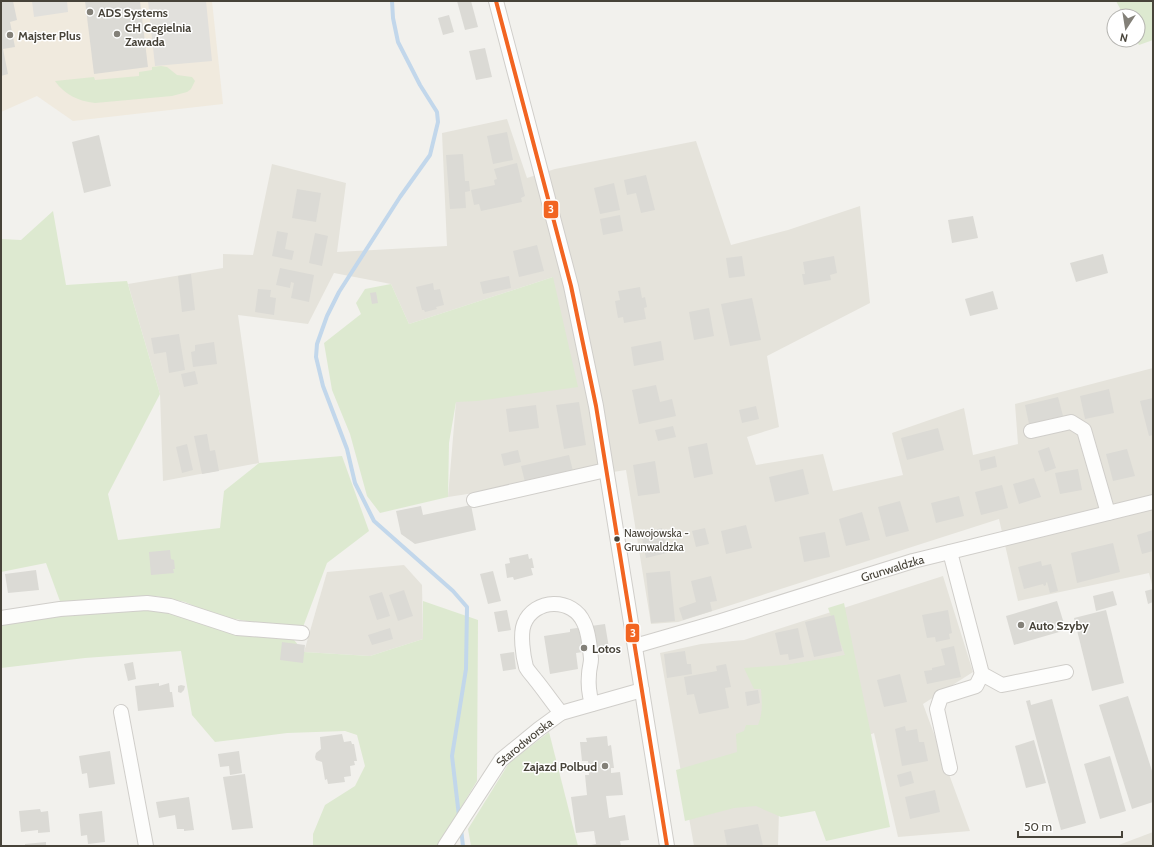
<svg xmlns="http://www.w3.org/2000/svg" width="1154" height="847" viewBox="0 0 1154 847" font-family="Cabin,sans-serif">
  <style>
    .residential { fill: #e5e3db }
    .commercial { fill: #f0eade }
    .green { fill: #dde9d0 }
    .parking { fill: #e1e0dc }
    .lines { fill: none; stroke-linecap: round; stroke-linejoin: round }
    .stream { stroke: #c2d7eb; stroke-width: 4 }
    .building { fill: #dbdad5 }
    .minor-casing { stroke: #d0ceca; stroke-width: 16 }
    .minor { stroke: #fdfdfc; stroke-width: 14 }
    .bus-1-casing { stroke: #fff; stroke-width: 7 }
    .bus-1 { stroke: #f26522; stroke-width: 4 }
    .poi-dot { fill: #838078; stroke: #fff; stroke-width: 1.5 }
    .bus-dot { fill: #474339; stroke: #fff; stroke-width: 1.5 }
    .labels { text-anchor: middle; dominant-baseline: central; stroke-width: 3; stroke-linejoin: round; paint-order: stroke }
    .bus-label { font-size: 11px; fill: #474339; stroke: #fff; text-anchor: start }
    .poi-label { font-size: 12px; font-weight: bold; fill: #474339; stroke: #fff; text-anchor: start }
    .street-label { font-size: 12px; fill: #474339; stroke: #fff }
    .line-badge { stroke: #fff; stroke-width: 1.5 }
    .badge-label { font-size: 11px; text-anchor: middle; font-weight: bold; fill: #fff }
  </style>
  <rect width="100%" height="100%" fill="#f2f1ed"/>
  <!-- residential -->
  <g class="residential">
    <polygon points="507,119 527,178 555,169 696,141 731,245 788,230 860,206 870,303 767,356 779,427 747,437 756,465 823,454 833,491 903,475 892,433 964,408 973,455 1018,444 1015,404 1153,368 1153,589 1149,573 1018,601 999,519 678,622 651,624 626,470 448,497 456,402 553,277 409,324 391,284 334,273 308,324 238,315 259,463 163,481 160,394 128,284 223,268 223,254 253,255 272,164 346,183 337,252 447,246 442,133"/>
    <polygon points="404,565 422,585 423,639 370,656 304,652 327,572"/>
    <polygon points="943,576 973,672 923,704 970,831 898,837 874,733 780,774 778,846 694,846 660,653 701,644 744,640"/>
    <polygon points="1153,832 1153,846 1116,846"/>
  </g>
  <!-- commercial -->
  <polygon class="commercial" points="1,1 212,1 223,104 73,121 37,96 1,112"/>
  <!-- green -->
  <g class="green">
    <polygon points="1116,1 1153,1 1153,40 1139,45 1136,40 1138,40 1138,16 1124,16"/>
    <path d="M161,66L167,67L177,75L192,77L195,81L191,89L187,92L172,96L95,103C78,101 65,95 55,81L94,77L95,80L139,76V72L152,70V67Z"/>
    <polygon points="53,211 66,285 127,281 160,394 108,494 118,540 220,528 224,491 259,463 342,456 369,531 327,563 303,627 271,625 217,616 185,602 156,596 61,604 46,563 1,572 1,239 21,240"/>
    <polygon points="553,277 578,387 477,401 456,402 449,443 448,497 380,513 367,496 350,434 332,390 324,343 361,314 356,303 365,289 391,284 409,324"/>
    <polygon points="423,601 478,620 477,781 439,844 435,846 313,846 313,834 325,805 355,786 365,766 357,735 345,731 287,733 215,742 192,715 181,651 85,658 1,668 1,626 38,618 153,609 182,615 222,630 294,640 304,652 370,656 423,639"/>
    <path d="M844,603L890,827L826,841L815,811L781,817L756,806L734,808L685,821L676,770L737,752L736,734L744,731L746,725H758C763,713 762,702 761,689H754L744,668L785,665L845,655L828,608Z"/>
    <polygon points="549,732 578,846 471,846 468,829 509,763"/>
  </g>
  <!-- parking -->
  <g class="parking">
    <polygon points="32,1 67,1 68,12 34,17"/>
    <polygon points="148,1 206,1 212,61 155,66"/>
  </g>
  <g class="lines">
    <!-- stream -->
    <g class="stream">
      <polyline points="392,1 393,18 398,42 420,85 437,112 438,122 430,155 400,197 339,292 327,316 317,344 316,357 323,386 347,449 355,483 374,521 453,591 467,607 466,669 452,756 459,816"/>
      <polyline points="461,829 463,846"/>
    </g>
  </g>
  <!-- building -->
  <g class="building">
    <polygon points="1,1 13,1 17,20 10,22 15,47 3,49 8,74 1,76"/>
    <polygon points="85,1 140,1 148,67 94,74"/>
    <polygon points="457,1 471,1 478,27 465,30"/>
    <polygon points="449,15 454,32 443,35 438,18"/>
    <polygon points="485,48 492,77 476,80 469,51"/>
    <polygon points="507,132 513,160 493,164 487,136"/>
    <polygon points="99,135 111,186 84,193 72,142"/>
    <polygon points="463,154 465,181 469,181 470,191 465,192 466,208 450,209 446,155"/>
    <polygon points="517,163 525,196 521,198 522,202 481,211 479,204 474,205 471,190 495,185 494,180 497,179 494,169"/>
    <polygon points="646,175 655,210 641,213 636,193 627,195 624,180"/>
    <polygon points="614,183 620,210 600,214 594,188"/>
    <polygon points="297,189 321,193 316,222 292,218"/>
    <polygon points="620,215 623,231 603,235 600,219"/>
    <polygon points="973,216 978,238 952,243 948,220"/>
    <polygon points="277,231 288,233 285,249 294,251 292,260 272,256"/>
    <polygon points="315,233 328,236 322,266 309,263"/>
    <polygon points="537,245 544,271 519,277 513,251"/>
    <polygon points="1103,254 1108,273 1076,282 1070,263"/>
    <polygon points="742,256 745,276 729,278 726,258"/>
    <polygon points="834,256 837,273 830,275 831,280 804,285 802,274 805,274 803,262"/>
    <polygon points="280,268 314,275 309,302 291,298 294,283 291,282 290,288 276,285"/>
    <polygon points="191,274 195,310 182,312 178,276"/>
    <polygon points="509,276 511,288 483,294 480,282"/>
    <polygon points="433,283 434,290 440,289 444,305 436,307 437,309 425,312 424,310 422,310 416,287"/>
    <polygon points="640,287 642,298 645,297 647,307 644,308 646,319 624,323 623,317 618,318 615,301 620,300 618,291"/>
    <polygon points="258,289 271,290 270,297 276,298 274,315 255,312"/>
    <polygon points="993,291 998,309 970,316 965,299"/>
    <polygon points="376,292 378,303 372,304 370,293"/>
    <polygon points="752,298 761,340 730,346 721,304"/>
    <polygon points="709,308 714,336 694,340 689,312"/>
    <polygon points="179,334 185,370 169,373 166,352 154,354 151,338"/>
    <polygon points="661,341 664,360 634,366 631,347"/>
    <polygon points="214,342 217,364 193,367 191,352 195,351 195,345"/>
    <polygon points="195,371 198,384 184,387 181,374"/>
    <polygon points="656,385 660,402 672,399 676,416 639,424 632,390"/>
    <polygon points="1109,389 1114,413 1085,419 1080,396"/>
    <polygon points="1058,397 1063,416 1029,424 1025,405"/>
    <polygon points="1153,398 1153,435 1149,436 1140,401"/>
    <polygon points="579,402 586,445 564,449 556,405"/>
    <polygon points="536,405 539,428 509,432 506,409"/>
    <polygon points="756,406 759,419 742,423 739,410"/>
    <polygon points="673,426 676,437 658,441 655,430"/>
    <polygon points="938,428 944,450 907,460 901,438"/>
    <polygon points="207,434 210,451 215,450 219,471 202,474 194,436"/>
    <polygon points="707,443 713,474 694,478 688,447"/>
    <polygon points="187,444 193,470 182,473 176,447"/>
    <polygon points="1049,447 1056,468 1045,472 1038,451"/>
    <polygon points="1127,449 1135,476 1113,481 1106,454"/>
    <polygon points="518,450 521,462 504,466 501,454"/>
    <polygon points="569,455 573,471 525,482 521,466"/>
    <polygon points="995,456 997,467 981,471 979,460"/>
    <polygon points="655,461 660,493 638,496 633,465"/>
    <polygon points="803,469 809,494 775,502 769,477"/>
    <polygon points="1078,469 1082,490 1060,494 1055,473"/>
    <polygon points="1034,478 1041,497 1019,504 1013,484"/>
    <polygon points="1002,485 1008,508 981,515 975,492"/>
    <polygon points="959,496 964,516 936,523 931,503"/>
    <polygon points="900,501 909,531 886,537 878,507"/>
    <polygon points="471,505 476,530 415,544 401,534 396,511 421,506 423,515"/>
    <polygon points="862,512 870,540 846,546 839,519"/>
    <polygon points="746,525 752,548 726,554 721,531"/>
    <polygon points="662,528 667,553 646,558 641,533"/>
    <polygon points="705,528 709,544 696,547 692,531"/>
    <polygon points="1153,530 1153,551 1142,554 1137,535"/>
    <polygon points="825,532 830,557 804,562 799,537"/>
    <polygon points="1113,543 1120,572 1077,583 1071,553"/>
    <polygon points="170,550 171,559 174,560 175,569 173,569 174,573 151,575 149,552"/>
    <polygon points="528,554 529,559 532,558 534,568 531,568 533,575 514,580 513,577 507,578 505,564 510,563 509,558"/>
    <polygon points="1041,561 1042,566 1051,564 1058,591 1050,593 1047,582 1046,583 1046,585 1044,586 1043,584 1024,589 1018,567"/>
    <polygon points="36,570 39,590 8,593 5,574"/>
    <polygon points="493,571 501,601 488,604 480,574"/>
    <polygon points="670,571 675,621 651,623 646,573"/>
    <polygon points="711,576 717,601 710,602 712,611 683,620 679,608 696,602 691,581"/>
    <polygon points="1153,589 1153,602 1148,604 1145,591"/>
    <polygon points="404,590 413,616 398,621 389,595"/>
    <polygon points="1113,591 1117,605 1096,611 1093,596"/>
    <polygon points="382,592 390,616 377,620 369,596"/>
    <polygon points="1057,601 1066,630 1014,645 1006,616"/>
    <polygon points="507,610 511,630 498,632 494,612"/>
    <polygon points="948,610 952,633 949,634 950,639 936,642 935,637 927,638 922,615"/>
    <polygon points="1106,610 1124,683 1092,691 1074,618"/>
    <polygon points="834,615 842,651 814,657 805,622"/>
    <polygon points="605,624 609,648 576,653 578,669 550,674 544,636 570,632 570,629"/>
    <polygon points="390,628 393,639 372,645 368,635"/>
    <polygon points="798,628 804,657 789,660 788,654 780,655 775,633"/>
    <polygon points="282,642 305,645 303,663 280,660"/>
    <polygon points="954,646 961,677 927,684 924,671 932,670 932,668 945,665 941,649"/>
    <polygon points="685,651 687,664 691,664 692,674 667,678 664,654"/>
    <polygon points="514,652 516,669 503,671 500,654"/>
    <polygon points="133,662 136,679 128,681 124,664"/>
    <polygon points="726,664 731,687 725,688 729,708 699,714 694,694 687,695 684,677 717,671 716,666"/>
    <polygon points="900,674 907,702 884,707 877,680"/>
    <polygon points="159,683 159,686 169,683 170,692 172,692 174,707 138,711 135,686"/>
    <polygon points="181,685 185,686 184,690 181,693 178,692 178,686"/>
    <polygon points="758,690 760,703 747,706 745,692"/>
    <polygon points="1128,696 1153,774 1153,802 1132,809 1099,705"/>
    <polygon points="1052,699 1086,823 1061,830 1026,701 1030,700 1031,705"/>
    <polygon points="905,726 906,731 917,729 919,742 924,742 928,761 902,766 895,729"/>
    <polygon points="342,734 344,742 351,741 352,744 354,744 357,761 354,761 355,765 350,766 351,776 344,777 345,782 328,784 327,779 325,780 322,762 316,760 315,757 316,753 321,749 320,737"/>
    <polygon points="607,736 608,746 611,745 614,768 611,768 611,773 620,772 623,795 606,796 609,818 625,815 629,840 620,841 621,846 591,846 591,845 596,844 594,831 576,833 571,797 587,795 585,775 589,775 588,761 582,761 580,742 587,742 586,738"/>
    <polygon points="1034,740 1046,783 1026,788 1015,746"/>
    <polygon points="110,751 115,784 89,788 87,773 82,774 79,756"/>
    <polygon points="239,751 242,773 230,775 229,766 220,767 218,754"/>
    <polygon points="1110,756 1126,811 1100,819 1084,764"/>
    <polygon points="911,771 914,783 900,787 897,775"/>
    <polygon points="245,774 253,828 232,830 223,777"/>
    <polygon points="935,790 940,812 910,819 905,797"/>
    <polygon points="189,797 194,830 184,831 184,829 177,829 175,815 159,818 156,802"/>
    <polygon points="40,809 41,812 48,811 50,832 38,833 38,830 21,832 19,811"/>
    <polygon points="102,811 105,842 88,844 87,835 81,836 79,814"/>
    <polygon points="758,824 763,846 727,846 724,830"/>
    <polygon points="46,842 46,846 25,846 25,844"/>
  </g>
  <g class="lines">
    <defs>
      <g id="minor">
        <polyline points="496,1 571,286 596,406 667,846"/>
        <polyline points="1031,431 1071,422 1084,430 1108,513"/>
        <polyline points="474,500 606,470"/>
        <polyline points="950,552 982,674 1002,685 1066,672"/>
        <polyline points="1,618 60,609 147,603 170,606 237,628 302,633"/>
        <path id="s1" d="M635,646L718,622L913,561L1153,502"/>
        <polyline points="121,712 146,846"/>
        <path d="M561,713C552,702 544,690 535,679C532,675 528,671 526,667C523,656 520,634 524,624C534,598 573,597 584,623C589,633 590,648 591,659C591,664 589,669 589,674C588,684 589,694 592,704"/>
        <polyline points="950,768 937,709 941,697 976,686 982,674"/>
        <path id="s2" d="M445,846L501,760L539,729L561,713L642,690"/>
      </g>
    </defs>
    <!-- minor casing -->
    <use href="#minor" class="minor-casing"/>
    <!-- minor -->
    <use href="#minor" class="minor"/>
    <defs>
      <polyline id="bus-1" points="496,1 571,286 596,406 667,846"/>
    </defs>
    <!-- bus-1 casing -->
    <use href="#bus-1" class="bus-1-casing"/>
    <!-- bus-1 -->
    <use href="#bus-1" class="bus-1"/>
  </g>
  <!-- markers -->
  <g class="poi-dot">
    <circle cx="90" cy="12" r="4"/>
    <circle cx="117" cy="34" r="4"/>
    <circle cx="10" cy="35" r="4"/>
    <circle cx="1021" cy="625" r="4"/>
    <circle cx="584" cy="648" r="4"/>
    <circle cx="605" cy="766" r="4"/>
  </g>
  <circle class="bus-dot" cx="617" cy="539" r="3.5"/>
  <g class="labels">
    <!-- bus labels -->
    <g class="bus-label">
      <text x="624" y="533">Nawojowska -<tspan x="624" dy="14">Grunwaldzka</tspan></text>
    </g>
    <!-- poi labels -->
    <g class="poi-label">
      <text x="98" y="12">ADS Systems</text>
      <text x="125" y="27">CH Cegielnia<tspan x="125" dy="14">Zawada</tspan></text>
      <text x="18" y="35">Majster Plus</text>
      <text x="1029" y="625">Auto Szyby</text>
      <text x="592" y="648">Lotos</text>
      <text x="597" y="766" text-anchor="end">Zajazd Polbud</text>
    </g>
    <!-- street labels -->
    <g class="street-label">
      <text stroke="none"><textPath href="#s1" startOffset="269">Grunwaldzka</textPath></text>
      <text stroke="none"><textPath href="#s2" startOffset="132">Starodworska</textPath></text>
    </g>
  </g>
  <g class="line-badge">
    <rect x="543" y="200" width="16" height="19" rx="4" fill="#f26522"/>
    <rect x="625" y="623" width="15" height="20" rx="4" fill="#f26522"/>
  </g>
  <g class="badge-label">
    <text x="551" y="213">3</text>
    <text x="633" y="637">3</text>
  </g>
  <!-- border -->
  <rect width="1154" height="847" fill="none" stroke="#474339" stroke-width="4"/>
  <!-- north arrow -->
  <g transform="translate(1126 28) rotate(192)"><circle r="19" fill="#ffffff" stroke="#b5b4b0"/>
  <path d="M0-3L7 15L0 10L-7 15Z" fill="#838078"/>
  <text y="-6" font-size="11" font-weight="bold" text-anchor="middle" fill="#474339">N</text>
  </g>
  <!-- scale -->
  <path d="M1018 831v6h104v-6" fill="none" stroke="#474339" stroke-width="2"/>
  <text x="1024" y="831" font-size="12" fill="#474339" stroke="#ffffff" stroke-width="3" paint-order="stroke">50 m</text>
</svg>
